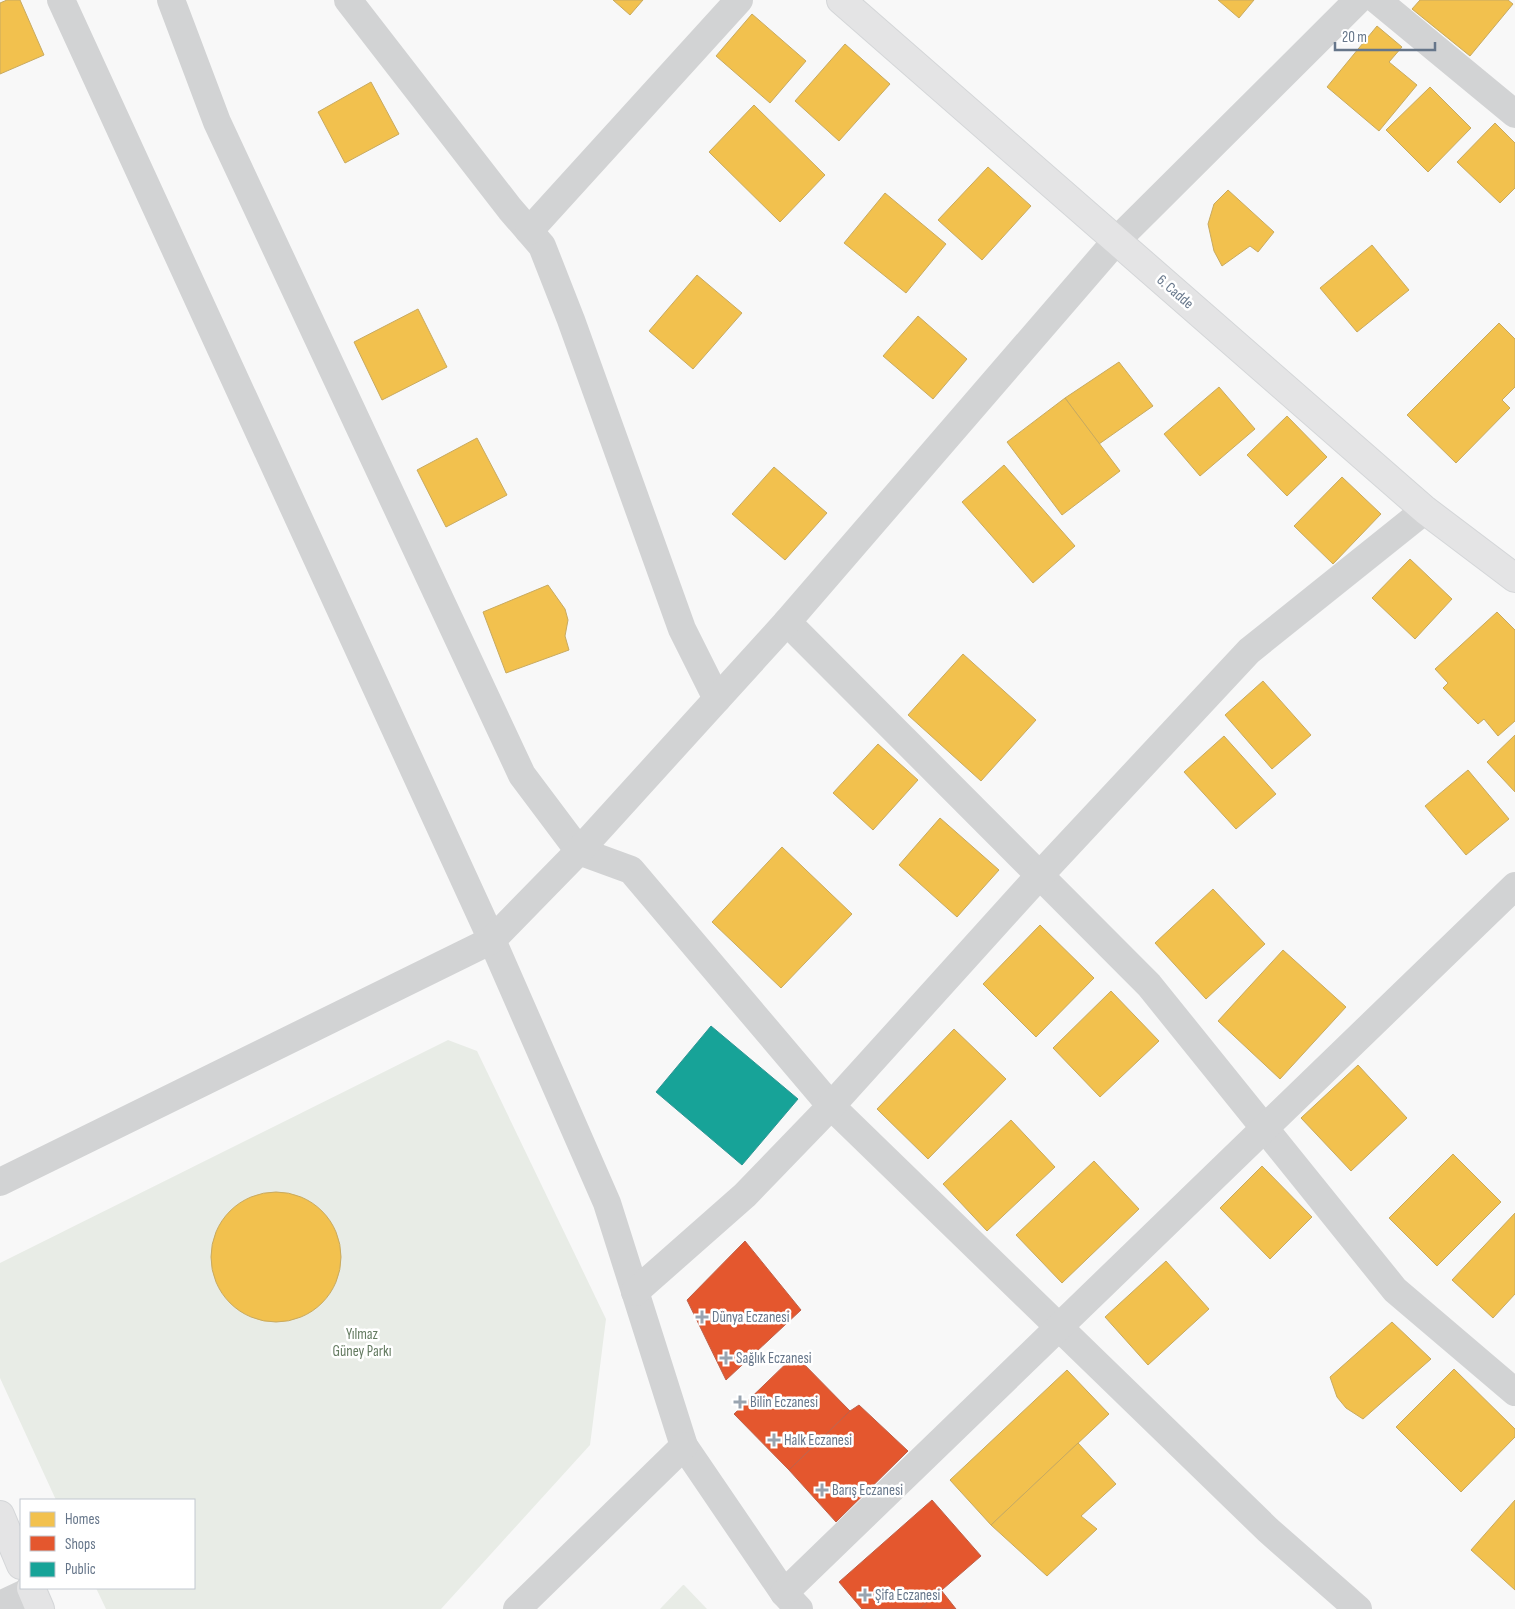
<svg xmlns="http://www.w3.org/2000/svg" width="1515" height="1609" viewBox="0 0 1515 1609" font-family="'Sofia Sans Condensed',sans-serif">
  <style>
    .green { fill: #e8ece6 }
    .homes { fill: #f2c14e; stroke: #c8aa60 }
    .shops { fill: #e4572e; stroke: #be604a }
    .public { fill: #17a398; stroke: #2f9694 }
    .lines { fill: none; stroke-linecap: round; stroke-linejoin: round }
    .secondary-casing { stroke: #d4d6d8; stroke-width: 30 }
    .street { stroke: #d2d3d4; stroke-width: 28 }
    .secondary { stroke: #e4e4e5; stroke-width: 28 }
    .poi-dot { fill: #99a4b0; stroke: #fff; stroke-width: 2 }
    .labels { text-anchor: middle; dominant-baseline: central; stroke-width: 5; stroke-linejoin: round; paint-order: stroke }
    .street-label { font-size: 15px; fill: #66768a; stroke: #fff }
    .poi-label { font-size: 15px; fill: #66768a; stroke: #fff; text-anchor: start }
    .park-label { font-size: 15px; fill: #647b61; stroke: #fff }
  </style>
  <rect width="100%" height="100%" fill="#f8f8f8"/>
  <!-- green -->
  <g class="green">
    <polygon points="448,1040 477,1051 606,1319 590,1445 441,1609 106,1609 96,1588 194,1588 194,1500 56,1500 0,1378 0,1263"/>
    <polygon points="683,1585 684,1585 707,1609 660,1609"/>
  </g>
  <!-- homes -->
  <g class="homes">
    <polygon points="7,0 20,0 44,55 0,74 0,3"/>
    <polygon points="613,0 643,0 630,15"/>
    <polygon points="1218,0 1254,0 1239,18"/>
    <polygon points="1420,0 1508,0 1513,4 1470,56 1412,9"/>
    <polygon points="752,14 806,61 770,103 716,56"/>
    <polygon points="1377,26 1402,47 1389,62 1417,85 1379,131 1327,87"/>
    <polygon points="845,44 890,84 839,141 795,101"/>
    <polygon points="371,82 399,134 345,163 318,112"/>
    <polygon points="1430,87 1471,128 1428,172 1386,130"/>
    <polygon points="754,105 825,175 780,222 709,152"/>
    <polygon points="1495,123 1515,143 1515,188 1500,203 1457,162"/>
    <polygon points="988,167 1031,206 982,260 938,220"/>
    <polygon points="1228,190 1274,232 1258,252 1250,246 1222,266 1214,251 1208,224 1214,204"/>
    <polygon points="885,193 946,244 906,293 844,243"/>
    <polygon points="1372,245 1409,290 1357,332 1320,288"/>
    <polygon points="697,275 742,313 693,369 649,331"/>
    <polygon points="418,309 447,367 382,400 354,342"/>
    <polygon points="918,316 967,359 933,399 883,356"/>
    <polygon points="1499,323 1515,339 1515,387 1502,400 1510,408 1456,463 1407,415"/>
    <polygon points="1119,362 1153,406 1099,444 1065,398"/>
    <polygon points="1219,387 1255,429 1200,476 1164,434"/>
    <polygon points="1065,398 1120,471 1062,515 1007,442"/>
    <polygon points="1287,416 1327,457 1287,496 1247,455"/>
    <polygon points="477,438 507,495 446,527 417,470"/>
    <polygon points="1004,465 1075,546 1033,583 962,502"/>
    <polygon points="774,467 827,513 785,560 732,514"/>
    <polygon points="1342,477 1381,514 1333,564 1294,526"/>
    <polygon points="1410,559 1452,599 1415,639 1372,598"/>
    <polygon points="548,585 565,609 568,620 565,636 569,650 506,673 483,612"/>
    <polygon points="1497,612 1515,630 1515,721 1498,736 1484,719 1478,724 1443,688 1448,683 1435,669"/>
    <polygon points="963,654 1036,720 981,781 908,715"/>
    <polygon points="1263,681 1311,735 1272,769 1225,715"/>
    <polygon points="1515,735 1515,792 1487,762"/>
    <polygon points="1224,736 1276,794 1236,829 1184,772"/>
    <polygon points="878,744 918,780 873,830 833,793"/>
    <polygon points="1468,770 1509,819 1466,855 1425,806"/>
    <polygon points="940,818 999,870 957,917 899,865"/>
    <polygon points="782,847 852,914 781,988 712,922"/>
    <polygon points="1213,889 1265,944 1206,999 1155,943"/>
    <polygon points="1040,925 1094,978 1036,1037 983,984"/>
    <polygon points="1283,950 1346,1007 1280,1079 1218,1021"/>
    <polygon points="1111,991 1159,1041 1100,1097 1053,1048"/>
    <polygon points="954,1029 1006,1079 928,1159 877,1109"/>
    <polygon points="1358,1065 1407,1118 1351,1171 1301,1118"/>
    <polygon points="1011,1120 1055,1167 987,1231 943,1184"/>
    <polygon points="1453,1154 1501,1202 1437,1266 1389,1218"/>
    <polygon points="1094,1161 1139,1209 1062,1283 1016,1235"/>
    <polygon points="1262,1166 1312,1217 1270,1259 1220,1208"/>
    <circle cx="276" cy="1257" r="65"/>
    <polygon points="1515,1213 1515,1294 1493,1318 1452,1280"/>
    <polygon points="1166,1261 1209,1309 1148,1365 1105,1317"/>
    <polygon points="1392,1322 1431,1359 1363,1419 1346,1408 1337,1397 1330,1377"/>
    <polygon points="1454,1369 1515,1429 1515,1437 1461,1492 1396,1427"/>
    <polygon points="1067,1370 1109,1414 991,1525 950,1480"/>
    <polygon points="1078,1443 1116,1484 1081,1516 1097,1529 1047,1576 991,1525"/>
    <polygon points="1515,1500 1515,1590 1471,1550"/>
  </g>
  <!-- shops -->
  <g class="shops">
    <polygon points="745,1241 801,1310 726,1380 687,1300"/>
    <polygon points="795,1355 850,1411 789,1470 734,1414"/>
    <polygon points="859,1405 908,1451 836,1522 789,1470 850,1411"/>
    <polygon points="932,1500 981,1556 920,1609 862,1609 839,1582"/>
    <polygon points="941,1590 956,1609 920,1609"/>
  </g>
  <!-- public -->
  <polygon class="public" points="711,1026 798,1099 742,1165 656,1092"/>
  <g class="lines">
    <defs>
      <g id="secondary">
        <polyline points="841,0 1425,510 1515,578"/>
        <polyline points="0,1515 21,1565"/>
        <polyline points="31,1588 40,1609"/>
      </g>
    </defs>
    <!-- secondary casing -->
    <use href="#secondary" class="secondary-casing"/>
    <!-- street -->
    <g class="street">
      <polyline points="61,0 492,940 607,1203 684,1446 784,1593 799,1609"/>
      <polyline points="171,0 217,122 522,775 579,851 631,870 831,1106 1268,1530 1358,1609"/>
      <polyline points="348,0 510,209 542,246 571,320 682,629 717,699"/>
      <polyline points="1377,0 1515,114"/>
      <polyline points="529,231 739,0"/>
      <polyline points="787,622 1149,985 1395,1290 1515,1392"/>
      <polyline points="0,1182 492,940 579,851 787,622 1116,241 1358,0"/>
      <polyline points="635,1292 745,1195 831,1106 1039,876 1249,651 1425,510"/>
      <path d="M784,1593C1027,1356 1272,1122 1515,886"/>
      <polyline points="0,1605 32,1590"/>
      <polyline points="517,1609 684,1446"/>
    </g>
    <!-- secondary -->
    <use href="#secondary" class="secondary"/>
  </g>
  <!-- markers -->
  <g class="poi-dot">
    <path d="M699.5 1309.5h5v5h5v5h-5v5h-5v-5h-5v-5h5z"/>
    <path d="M723.5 1350.5h5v5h5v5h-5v5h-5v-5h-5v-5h5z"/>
    <path d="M737.5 1394.5h5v5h5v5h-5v5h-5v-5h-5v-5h5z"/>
    <path d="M771.5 1432.5h5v5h5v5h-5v5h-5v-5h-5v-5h5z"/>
    <path d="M819.5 1482.5h5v5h5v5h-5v5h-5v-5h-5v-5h5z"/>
    <path d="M862.5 1587.5h5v5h5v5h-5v5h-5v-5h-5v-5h5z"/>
  </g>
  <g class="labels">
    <!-- street labels -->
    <g class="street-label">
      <text transform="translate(1175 292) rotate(41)">6. Cadde</text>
    </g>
    <!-- poi labels -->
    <g class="poi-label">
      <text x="712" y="1317">Dünya Eczanesi</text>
      <text x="736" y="1358">Sağlık Eczanesi</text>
      <text x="750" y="1402">Bilin Eczanesi</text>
      <text x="784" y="1440">Halk Eczanesi</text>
      <text x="832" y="1490">Barış Eczanesi</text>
      <text x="875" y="1595">Şifa Eczanesi</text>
    </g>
    <!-- park labels -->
    <g class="park-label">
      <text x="362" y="1334">Yılmaz<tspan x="362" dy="17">Güney Parkı</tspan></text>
    </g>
  </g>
  <!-- legend -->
  <rect x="20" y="1499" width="175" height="90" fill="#ffffff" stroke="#c2c8d0"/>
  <rect x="30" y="1512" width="25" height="15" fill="#f2c14e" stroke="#c2c8d0"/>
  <text x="65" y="1524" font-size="15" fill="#66768a">Homes</text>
  <rect x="30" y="1536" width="25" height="15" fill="#e4572e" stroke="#c2c8d0"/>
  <text x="65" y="1549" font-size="15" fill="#66768a">Shops</text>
  <rect x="30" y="1562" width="25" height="15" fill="#17a398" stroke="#c2c8d0"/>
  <text x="65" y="1574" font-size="15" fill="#66768a">Public</text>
  <!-- scale -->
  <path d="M1335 42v8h100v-8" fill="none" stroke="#66768a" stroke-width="2.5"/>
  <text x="1342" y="42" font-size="15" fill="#66768a" stroke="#ffffff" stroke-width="4" paint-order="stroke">20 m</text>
</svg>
